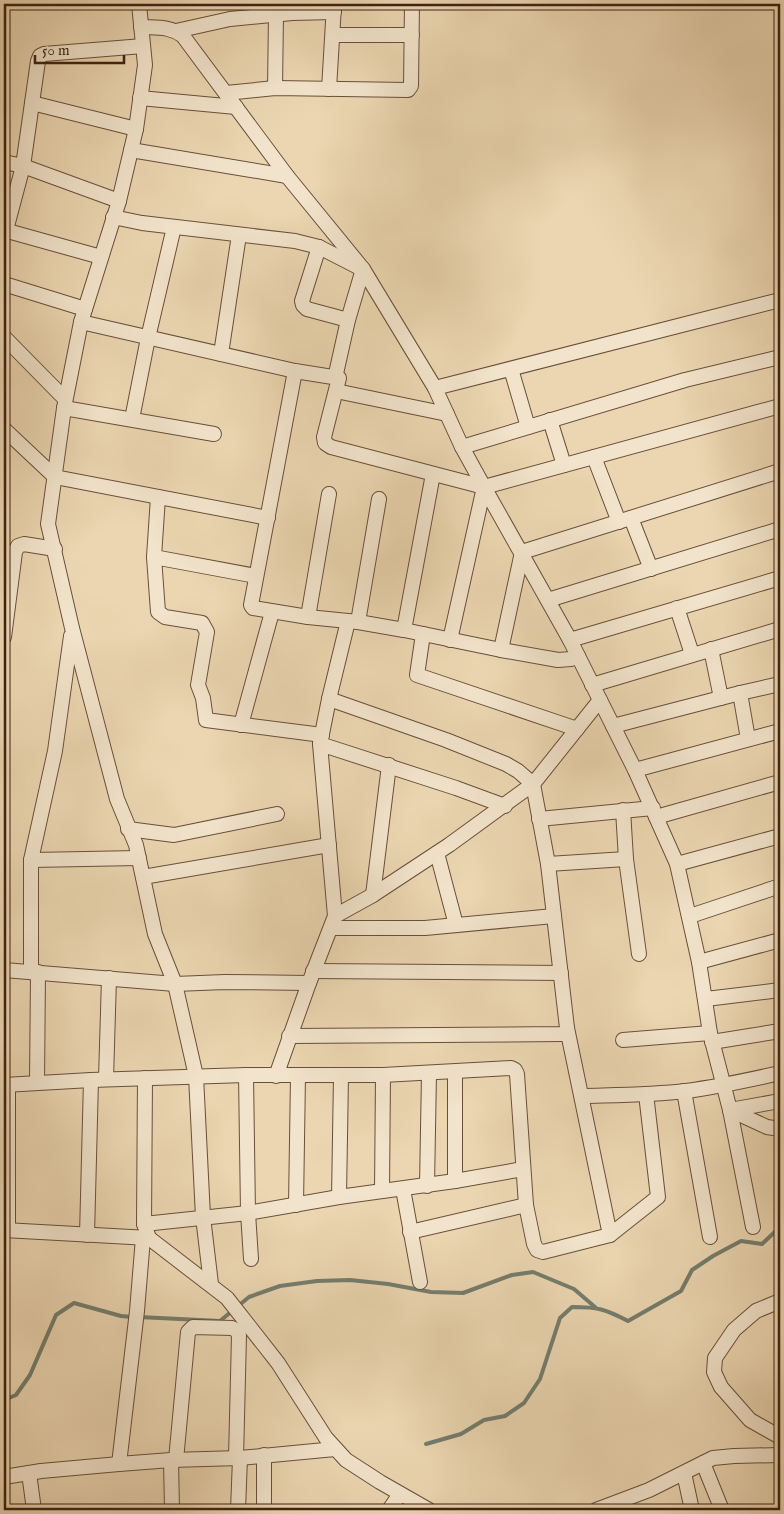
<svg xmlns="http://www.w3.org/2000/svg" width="784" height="1514" viewBox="0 0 784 1514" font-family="'IM FELL English',serif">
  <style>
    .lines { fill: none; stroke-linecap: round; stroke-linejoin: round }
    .stream { stroke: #747d6e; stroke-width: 4 }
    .minor-casing { stroke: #694f3a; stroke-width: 16 }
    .minor { stroke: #f2e4cc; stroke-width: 14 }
  </style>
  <rect width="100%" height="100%" fill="#ebd6b1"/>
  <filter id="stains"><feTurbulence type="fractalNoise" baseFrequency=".004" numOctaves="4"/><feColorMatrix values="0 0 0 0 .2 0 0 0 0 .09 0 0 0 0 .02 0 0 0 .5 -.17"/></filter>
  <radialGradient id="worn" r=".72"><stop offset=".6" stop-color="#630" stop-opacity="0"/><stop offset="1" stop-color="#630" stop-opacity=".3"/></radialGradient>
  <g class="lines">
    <!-- stream -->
    <g class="stream">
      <polyline points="139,1317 220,1321 249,1297 280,1286 317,1281 350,1280 388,1284 431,1292 463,1293 512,1275 533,1272 574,1289 595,1307"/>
      <polyline points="4,1400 16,1395 30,1375 56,1315 74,1303 121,1316 132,1317"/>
      <path d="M426,1444L461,1434L484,1420L505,1416L524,1403L540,1379L560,1318L572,1307C598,1307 605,1309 628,1321L681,1291L692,1270L713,1256L741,1241L762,1244L780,1227"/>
    </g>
    <defs>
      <g id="minor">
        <polyline points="139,4 145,65 136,129 119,201 81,322 64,408 48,524 72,628 117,799 136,845 155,934 175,984 196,1076 203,1217 211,1284"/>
        <path d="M141,27C157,28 170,26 183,36L287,176L363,269L435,388L462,447L484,487L570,640L635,770L677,864L699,962L710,1033L730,1110L753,1227"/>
        <polyline points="176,31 230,19 292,13 334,12"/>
        <polyline points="333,35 412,35"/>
        <polyline points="275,88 276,15"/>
        <polyline points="329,89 334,5"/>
        <polyline points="226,93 275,88 408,90 411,86 412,4"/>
        <polyline points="140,98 236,107"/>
        <polyline points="32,103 136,129"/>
        <polyline points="131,150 287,176"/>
        <polyline points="4,162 23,166 119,201"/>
        <polyline points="113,217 142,223 295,241 319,247 358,267"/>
        <polyline points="4,230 101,257"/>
        <polyline points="6,230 23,166 38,61 40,56 44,54 143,46"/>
        <polyline points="319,247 302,301 303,305 307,309 348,320"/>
        <polyline points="4,284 85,309"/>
        <polyline points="81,322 295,371 339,378 324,437 325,443 331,447 484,487 780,406"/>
        <polyline points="4,337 65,399"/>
        <polyline points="221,354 239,235"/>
        <polyline points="511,369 528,427"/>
        <polyline points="295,371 251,605 253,608 308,617 358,622 404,630 501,650 558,660 571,659 578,656"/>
        <polyline points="335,378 348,320 363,269"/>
        <polyline points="435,388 780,300"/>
        <polyline points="336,391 447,414"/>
        <polyline points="64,408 214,434"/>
        <polyline points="132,419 148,338 174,227"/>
        <polyline points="550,420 564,465"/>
        <polyline points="4,429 55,477 268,518"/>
        <polyline points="462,447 685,380 780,357"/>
        <polyline points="594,457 619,522"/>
        <polyline points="158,497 154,557 158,612 165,617 202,623 207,632 198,685 203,698 206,720 322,735"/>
        <polyline points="631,518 651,569"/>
        <polyline points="154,557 256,576"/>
        <polyline points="548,600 780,529"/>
        <polyline points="677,608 692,654"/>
        <polyline points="308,617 329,494"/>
        <polyline points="358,622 379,499"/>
        <polyline points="404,630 433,474"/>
        <polyline points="423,634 417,675 577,729"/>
        <polyline points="4,637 15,552 18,546 24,544 55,549"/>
        <polyline points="450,640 484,487"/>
        <polyline points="570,640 780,578"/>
        <polyline points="711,649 721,698"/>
        <polyline points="501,650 522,552 780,471"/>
        <polyline points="592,685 780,629"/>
        <polyline points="740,693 748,739"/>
        <polyline points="329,699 446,740 506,764 518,771 533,784 548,864 567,1028 610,1235"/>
        <polyline points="241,725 272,612"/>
        <polyline points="613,726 740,693 780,684"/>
        <polyline points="320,744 456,788 505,806"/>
        <polyline points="635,770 780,731"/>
        <polyline points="623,810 626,859 639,954"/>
        <polyline points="656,817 780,782"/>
        <polyline points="539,819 653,808"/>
        <polyline points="128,829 174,835 277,814"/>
        <polyline points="437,853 456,925"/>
        <polyline points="31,860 139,858"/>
        <polyline points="548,864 626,859"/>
        <polyline points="677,864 780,836"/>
        <polyline points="143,877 329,845"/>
        <polyline points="373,895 389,765"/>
        <polyline points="335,916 373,895 449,845 533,784 600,700"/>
        <polyline points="690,916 780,886"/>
        <polyline points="331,928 425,928 554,916"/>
        <polyline points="699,962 780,940"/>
        <polyline points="4,970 175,984 225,982 309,983"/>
        <polyline points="313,971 561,973"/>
        <polyline points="31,972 31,860 55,751 71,636"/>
        <polyline points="706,999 780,990"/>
        <polyline points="289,1036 563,1034 566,1032 567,1028"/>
        <polyline points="623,1040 710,1033"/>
        <polyline points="712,1042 780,1031"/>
        <polyline points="246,1075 248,1213 251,1259"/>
        <polyline points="276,1076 309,983 335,916 320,744 329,699 348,621"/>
        <polyline points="145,1078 144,1224 149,1238 227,1298 278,1363 326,1438 346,1460 380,1482 429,1510"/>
        <polyline points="106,1079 109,978"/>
        <polyline points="37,1083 38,972"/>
        <polyline points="4,1085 91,1080 246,1075 383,1075 511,1068 515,1070 517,1074 526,1205 534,1244 537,1250 543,1252 610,1235 658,1197 646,1094"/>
        <polyline points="8,1085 8,1230"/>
        <polyline points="684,1091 710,1237"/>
        <path d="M582,1096C616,1095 651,1095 686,1091C717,1087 749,1080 780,1073"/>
        <polyline points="730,1110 767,1127 780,1129"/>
        <polyline points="730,1110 780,1101"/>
        <polyline points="455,1181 455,1072"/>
        <polyline points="427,1186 429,1073"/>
        <polyline points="403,1189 420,1282"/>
        <polyline points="382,1191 383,1075"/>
        <polyline points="339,1197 341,1076"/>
        <polyline points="296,1205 298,1076"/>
        <polyline points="144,1224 248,1213 339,1197 455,1181 523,1169"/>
        <polyline points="4,1230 149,1238"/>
        <polyline points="410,1232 526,1205"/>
        <polyline points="87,1235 91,1080"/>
        <polyline points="780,1301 756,1311 734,1330 715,1358 714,1372 721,1387 750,1420 780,1437"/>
        <polyline points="264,1455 264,1510"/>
        <polyline points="171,1460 172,1510"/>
        <polyline points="176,1460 188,1332 193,1327 232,1328 236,1330 239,1335 236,1458"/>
        <polyline points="703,1463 722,1510"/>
        <polyline points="119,1464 137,1311 143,1238"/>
        <polyline points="29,1473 34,1510"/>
        <polyline points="684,1473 692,1510"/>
        <polyline points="4,1477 41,1471 119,1464 171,1460 240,1458 335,1449"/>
        <polyline points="238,1510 240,1458"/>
        <polyline points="389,1510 400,1494"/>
        <polyline points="596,1510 649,1490 713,1458 734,1456 780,1455"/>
      </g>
    </defs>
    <!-- minor casing -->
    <use href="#minor" class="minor-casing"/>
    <!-- minor -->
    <use href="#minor" class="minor"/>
  </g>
  <!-- margin -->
  <rect width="784" height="1514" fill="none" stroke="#ebd6b1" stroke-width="20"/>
  <rect x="5" y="5" width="774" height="1504" fill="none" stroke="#3e2213" stroke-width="2.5"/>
  <rect x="10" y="10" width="764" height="1494" fill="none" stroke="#3e2213"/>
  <!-- scale -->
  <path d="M35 55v8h89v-8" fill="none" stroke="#3e2213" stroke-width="2.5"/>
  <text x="42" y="55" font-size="15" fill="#3e2213" stroke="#f2e4cc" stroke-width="4" paint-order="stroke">50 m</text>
  <rect width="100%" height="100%" filter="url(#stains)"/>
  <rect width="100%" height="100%" fill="url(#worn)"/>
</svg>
